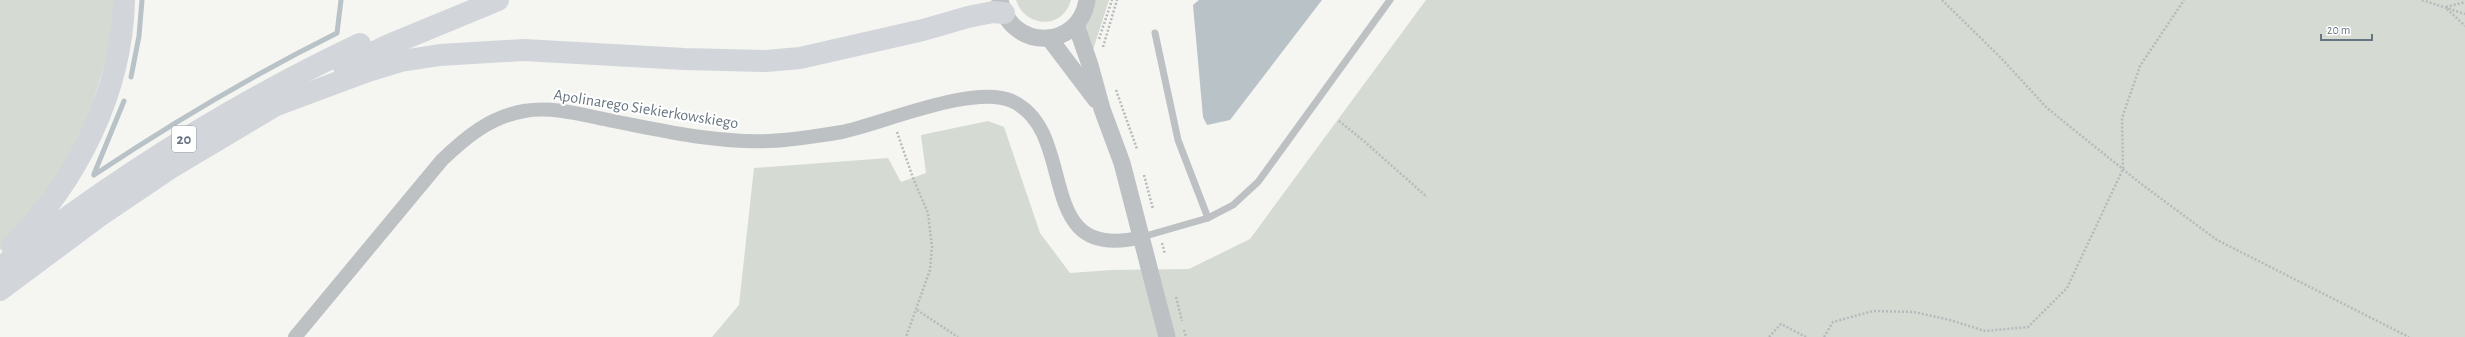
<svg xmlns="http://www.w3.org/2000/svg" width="2465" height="337" viewBox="0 0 2465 337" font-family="'Alegreya Sans',sans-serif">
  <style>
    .green { fill: #d5dad2 }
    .water { fill: #b8c2c7 }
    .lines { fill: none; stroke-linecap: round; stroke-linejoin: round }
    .stream { stroke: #b8c2c7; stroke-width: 5 }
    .path { stroke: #b7babc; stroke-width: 2.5; stroke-dasharray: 2 2; stroke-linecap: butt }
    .service { stroke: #bdc1c4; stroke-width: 7 }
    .minor { stroke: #bdc1c4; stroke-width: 14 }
    .tertiary { stroke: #bdc1c4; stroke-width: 17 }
    .primary { stroke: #d2d6da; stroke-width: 22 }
    .labels { text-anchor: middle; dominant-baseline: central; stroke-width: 4; stroke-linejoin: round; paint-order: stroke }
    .shield { fill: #fff; stroke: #959ea7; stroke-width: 1 }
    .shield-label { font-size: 15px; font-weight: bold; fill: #677581 }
    .street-label { font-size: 16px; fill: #677581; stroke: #fff }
  </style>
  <rect width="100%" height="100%" fill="#f5f5f2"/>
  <!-- green -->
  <g class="green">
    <polygon points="0,0 118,0 116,27 81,142 13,237 0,250"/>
    <path d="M1016,0H1071C1063,30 1025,28 1016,0Z"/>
    <polygon points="1095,0 1109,0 1091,56 1084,26"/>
    <polygon points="1426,0 2465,0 2465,337 712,337 739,305 754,168 888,158 901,182 926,173 921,135 988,121 1004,127 1040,233 1070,273 1111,270 1189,269 1250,239"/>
  </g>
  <!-- water -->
  <polygon class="water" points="1199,0 1322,0 1230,120 1207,125 1203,117 1193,5"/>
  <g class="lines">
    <!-- stream -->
    <g class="stream">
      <polyline points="131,77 139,36 142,0"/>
      <polyline points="94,174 124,101"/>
      <path d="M94,175C172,123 253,75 337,33L341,0"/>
    </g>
    <!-- path -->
    <g class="path">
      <polyline points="1942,0 2002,59 2047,108 2140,183 2217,240 2409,337"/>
      <polyline points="2422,0 2465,14"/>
      <polyline points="2446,7 2465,2"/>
      <polyline points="2447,9 2465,26"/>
      <polyline points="1099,39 1112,0"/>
      <polyline points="1103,47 1117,0"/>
      <polyline points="1116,90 1137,149"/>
      <polyline points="1339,121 1365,142 1427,197"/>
      <polyline points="897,132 913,178 928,213 932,247 930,270 906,337"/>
      <polyline points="1144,175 1153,209"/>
      <polyline points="1162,243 1165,254"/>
      <polyline points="1176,297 1182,321"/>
      <polyline points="917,310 958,337"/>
      <polyline points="1184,330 1186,337"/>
      <polyline points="1769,337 1781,324 1806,337"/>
      <polyline points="1824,337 1833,322 1873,311 1914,312 1950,320 1985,331 2028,327 2067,288 2123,169 2122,118 2140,66 2184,0"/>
    </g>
    <!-- service -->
    <g class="service">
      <polyline points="1155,33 1178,140 1208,218"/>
      <polyline points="1142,237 1208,218 1233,205 1258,182 1390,0"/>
    </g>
    <!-- minor -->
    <path class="minor" d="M295,337L442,160C466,137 490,117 524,111C554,106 583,115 613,121C665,131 716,143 769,141C794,140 818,136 842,132C884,123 973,84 1012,101C1081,133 1030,265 1142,237"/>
    <!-- tertiary -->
    <g class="tertiary">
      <path d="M1000,0C1010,51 1079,51 1087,0"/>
      <polyline points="1076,25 1090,65 1102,109 1122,163 1167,337"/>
      <polyline points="1049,38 1096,100"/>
    </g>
    <!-- primary -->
    <g class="primary">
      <polyline points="344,67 389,45 498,0"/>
      <polyline points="274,106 368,71 401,61 440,55 524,50 684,59 766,61 800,58 923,30 968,17 993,12 1004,13"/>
      <path d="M12,246C77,182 122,92 124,0"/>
      <path d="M0,268C112,180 231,105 360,44"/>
      <polyline points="0,290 98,217 172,167 286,99"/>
    </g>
  </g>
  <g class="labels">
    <!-- shield labels -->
    <rect class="shield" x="172" y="126" width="24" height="26" rx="3"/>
    <g class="shield-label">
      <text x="184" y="139">20</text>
    </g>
    <!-- street labels -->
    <g class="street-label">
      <text transform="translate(646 109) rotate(9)">Apolinarego Siekierkowskiego</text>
    </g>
  </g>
  <!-- scale -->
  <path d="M2321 34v6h51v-6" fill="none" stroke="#677581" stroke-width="2"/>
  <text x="2327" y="34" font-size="12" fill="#677581" stroke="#ffffff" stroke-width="3" paint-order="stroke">20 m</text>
</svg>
